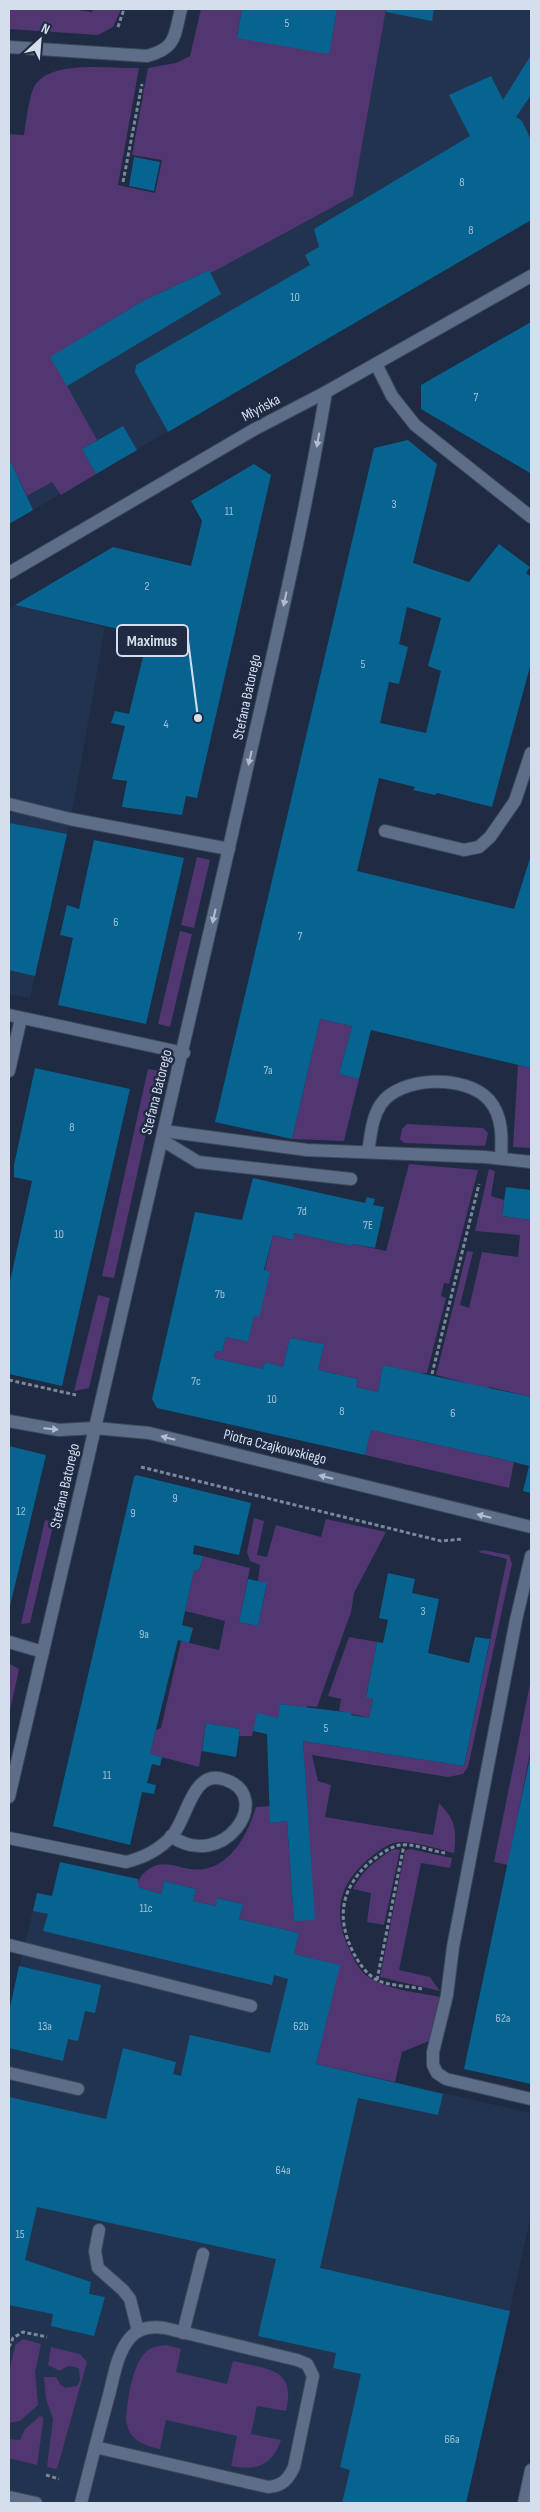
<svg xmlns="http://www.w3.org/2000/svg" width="540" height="2512" viewBox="0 0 540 2512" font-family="'Sofia Sans Condensed',sans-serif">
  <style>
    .built { fill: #223350 }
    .green { fill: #523672 }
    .building { fill: #076491; fill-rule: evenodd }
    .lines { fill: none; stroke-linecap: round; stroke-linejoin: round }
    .service-casing { stroke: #3d485b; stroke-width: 14 }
    .minor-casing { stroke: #3d485b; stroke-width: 14 }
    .secondary-casing { stroke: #3d485b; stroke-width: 14 }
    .path { stroke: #7c879a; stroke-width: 3; stroke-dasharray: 4 2.5; stroke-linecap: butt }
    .service { stroke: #5e6e88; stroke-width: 12 }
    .minor { stroke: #5e6e88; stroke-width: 12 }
    .secondary { stroke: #5e6e88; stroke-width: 12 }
    .oneway { fill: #b1bccf }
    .labels { text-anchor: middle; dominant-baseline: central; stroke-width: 5; stroke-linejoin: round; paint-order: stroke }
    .number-label { font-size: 12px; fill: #a2c0d6 }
    .street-label { font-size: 15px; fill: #d5deed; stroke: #1e2b42 }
    .leader { fill: none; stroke: #d5deed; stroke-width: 2 }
    .callout-dot { fill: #d5deed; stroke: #1e2b42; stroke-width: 2 }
    .callout { fill: #1e2b42; stroke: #d5deed; stroke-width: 2 }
    .callout-label { font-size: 16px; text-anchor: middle; font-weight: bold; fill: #d5deed }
  </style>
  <rect width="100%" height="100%" fill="#1e2b42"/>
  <!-- built -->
  <g class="built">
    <polygon points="386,9 531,9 531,220 9,524 9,384 143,301 209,270 211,273 353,196"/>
    <polygon points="15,605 105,627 75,796 30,998 11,995 9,1001 9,609"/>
    <polygon points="37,1893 340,1965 317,2064 531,2113 531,2216 466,2503 9,2503 9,2012"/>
  </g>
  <!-- green -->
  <g class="green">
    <polygon points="9,9 71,9 92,12 93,9 121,9 113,27 98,35 9,29"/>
    <path d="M201,9H242L237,37L329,53L337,9H386L353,196L211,273L209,270L143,301L51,357L97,440L82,449L96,474L61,495L52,482L27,496L9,458V134L24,135C26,123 29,95 35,85C53,59 110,69 139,68L118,185L155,193L162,160L132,155L148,68L176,63L190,56Z"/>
    <polygon points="197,857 210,860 194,928 181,925"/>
    <polygon points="180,931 192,934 170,1027 158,1024"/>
    <polygon points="320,1019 352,1026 339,1074 359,1079 344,1141 292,1139"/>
    <polygon points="518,1065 531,1068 531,1148 513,1147"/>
    <polygon points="148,1069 160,1071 114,1278 102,1276"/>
    <polygon points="407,1124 483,1128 488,1133 485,1146 404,1143 400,1139 402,1129"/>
    <polygon points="409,1164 478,1170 449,1284 444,1283 441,1296 446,1298 427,1373 419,1373 383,1365 378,1392 356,1387 358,1379 318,1370 324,1344 290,1338 283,1367 265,1362 263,1369 214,1358 215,1351 222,1352 226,1337 248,1342 273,1235 292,1240 294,1233 352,1246 353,1244 386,1251"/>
    <polygon points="489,1169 495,1171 491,1196 504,1200 502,1216 531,1220 531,1218 531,1397 489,1387 489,1389 436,1375 467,1251 473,1252 460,1305 469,1308 482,1252 518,1257 520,1235 475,1231"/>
    <polygon points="98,1295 110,1298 89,1388 74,1391"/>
    <polygon points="371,1430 514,1462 509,1488 365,1455"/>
    <polygon points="254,1518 264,1521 257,1555 267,1557 276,1525 321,1537 326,1519 386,1532 354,1593 351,1612 317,1707 307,1706 307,1708 281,1704 278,1718 257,1714 252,1736 239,1736 240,1729 206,1723 199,1767 150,1754 156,1730 161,1728 181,1641 219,1650 225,1621 185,1611 194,1570 199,1571 203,1556 250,1568 239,1622 258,1626 267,1584 258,1581 260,1565 250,1561 247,1552"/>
    <polygon points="45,1520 54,1522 30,1623 21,1624"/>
    <path d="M483,1550L509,1555L512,1564L468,1767L463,1774L448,1777L312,1755L318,1781L331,1785L325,1817L433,1835L439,1803C455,1819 457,1830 454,1853C437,1849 418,1842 401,1842C391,1841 378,1851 371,1857C338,1883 332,1914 350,1951C354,1960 359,1970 367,1976C386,1990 417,1992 440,1997L429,2041L402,2052L395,2082L316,2064L339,1965L294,1954L299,1933L239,1919L243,1904L218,1898L216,1906L193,1901L196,1889L164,1881L161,1894L138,1887C137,1882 139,1879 143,1874C164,1853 180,1873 204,1869C233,1864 249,1831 256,1807L270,1806V1823L287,1821L294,1921L308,1820L303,1741L464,1766L507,1559L478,1552Z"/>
    <polygon points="349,1637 377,1642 366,1696 373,1699 369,1718 339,1711 341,1699 328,1696"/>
    <polygon points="10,1664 19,1669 9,1715 9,1670"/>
    <polygon points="531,1679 531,1748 508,1865 494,1862"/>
    <path d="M394,1849L400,1850L384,1925L367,1922L371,1893L353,1889C362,1871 377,1859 394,1849Z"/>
    <polygon points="410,1849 452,1858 450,1868 421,1863 399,1970 430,1977 440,1991 380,1977 405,1851"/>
    <polygon points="23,2339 41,2344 35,2372 38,2405 20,2421 9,2423 9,2373 15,2345"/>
    <path d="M166,2345L181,2349L176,2372L227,2384L233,2361C266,2369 297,2367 286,2411L257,2406L251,2434L281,2440C272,2466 256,2471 231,2466L237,2436L166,2420L160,2449C142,2445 129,2440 126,2420C127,2403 132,2365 145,2353C150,2347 158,2346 166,2345Z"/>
    <path d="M51,2347L80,2354L87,2362L57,2469L47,2467L53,2419L46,2399L44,2377H56L60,2384L65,2388L77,2386L80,2380L79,2369C72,2365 66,2365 60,2371L48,2365Z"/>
    <polygon points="40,2416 43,2417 43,2423 37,2465 9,2458 9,2439 20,2440 25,2429"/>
  </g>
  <!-- building -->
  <g class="building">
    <polygon points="242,9 337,9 329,54 237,38"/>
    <polygon points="386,9 434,9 432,21 386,12"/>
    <polygon points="531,55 531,95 516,117 522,121 531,140 531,220 168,432 135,372 136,365 310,265 305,255 319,247 314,229 470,136 449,95 491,76 503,100"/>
    <polygon points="134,157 160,162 154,191 129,186"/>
    <polygon points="209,270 221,294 67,386 50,357 143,301"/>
    <polygon points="531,322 531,470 530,473 421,409 421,385"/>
    <polygon points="123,426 137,450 96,474 82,449"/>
    <path d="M408,440L437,464L413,563L469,582L499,544L530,567L526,573L531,577V663L492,807L437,793L435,795L413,790L415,787L379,778L357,871L514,909L531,855V1068L371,1030L359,1079L339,1074L352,1026L320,1019L292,1139L215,1122L374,448ZM407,607L441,618L428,666L441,671L426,733L380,723L389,682L399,684L408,647L399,644Z"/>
    <polygon points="9,458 33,510 9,524"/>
    <polygon points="254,464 271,475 197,798 186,796 182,815 122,807 127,781 112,779 125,726 111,723 115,711 129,714 148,636 15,605 113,547 191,566 202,521 191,501"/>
    <polygon points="9,823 67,834 35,976 9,970"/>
    <polygon points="94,840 184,858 146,1024 58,1005 73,938 60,935 67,905 79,909"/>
    <polygon points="35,1068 130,1089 62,1386 9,1374 9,1286 32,1181 14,1177 14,1165"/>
    <polygon points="253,1178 365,1203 367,1197 375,1199 373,1205 384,1207 375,1248 353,1244 352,1246 294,1233 293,1240 273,1235 264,1270 270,1272 259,1317 254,1316 248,1342 226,1337 222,1352 215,1351 214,1358 263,1369 265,1362 283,1367 290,1338 324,1344 318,1370 358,1379 356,1387 378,1392 383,1365 531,1397 531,1493 523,1491 529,1466 514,1462 371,1430 365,1455 157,1408 152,1399 195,1212 242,1220"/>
    <polygon points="506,1187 531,1190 531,1220 502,1216"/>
    <polygon points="9,1446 46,1455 9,1610"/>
    <polygon points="136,1475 251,1503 239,1555 194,1545 193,1554 203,1556 199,1571 194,1570 182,1625 193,1628 189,1643 178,1640 150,1754 162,1757 160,1766 152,1764 147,1783 156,1785 154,1794 142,1792 130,1845 53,1826 134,1477"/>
    <polygon points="388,1573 415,1579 412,1593 439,1599 428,1653 469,1663 475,1637 490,1639 464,1766 303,1741 315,1920 294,1921 287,1821 270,1823 267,1734 253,1731 257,1713 278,1718 280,1704 352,1713 351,1715 369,1718 373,1699 366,1697 377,1642 383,1643 388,1620 379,1618"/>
    <polygon points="248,1579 267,1583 258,1626 239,1622"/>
    <polygon points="206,1723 240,1729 236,1757 202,1751"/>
    <polygon points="531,1753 531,2084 464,2069"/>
    <polygon points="60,1862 138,1879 138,1887 161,1894 164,1881 196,1889 193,1901 216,1906 217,1898 243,1904 239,1919 299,1933 294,1954 340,1965 316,2064 443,2094 438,2115 358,2098 320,2268 510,2311 466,2503 342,2503 350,2470 340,2467 361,2374 333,2368 336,2353 258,2336 276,2259 37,2207 25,2260 91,2282 89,2294 105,2297 94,2336 51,2326 53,2314 9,2305 9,2097 106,2119 123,2048 176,2062 173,2074 181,2076 190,2035 270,2053 288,1979 274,1975 272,1985 43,1931 48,1914 33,1911 37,1893 52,1896"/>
    <polygon points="19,1966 101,1985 95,2013 85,2011 78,2041 68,2039 63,2061 9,2048 9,2012"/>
  </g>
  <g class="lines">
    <defs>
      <g id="service">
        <path d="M9,47L147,56C177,48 174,36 181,9"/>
        <polyline points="376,364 392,396 415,425 531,517"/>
        <polyline points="9,804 70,819 229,849"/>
        <polyline points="385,831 464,850 479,847 490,837 515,801 531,753"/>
        <polyline points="9,1015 184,1053"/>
        <polyline points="9,1071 21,1018"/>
        <polyline points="164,1131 307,1150 485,1157 531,1162"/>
        <polyline points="162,1140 198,1162 351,1179"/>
        <path d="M368,1152C371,1136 371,1119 381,1104C400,1076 466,1074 489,1100C503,1116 502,1138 501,1158"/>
        <polyline points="531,1556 516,1620 453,1947 447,1995 433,2052 433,2065 437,2073 446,2079 531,2099"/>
        <polyline points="9,1642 43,1652"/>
        <path d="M9,1838L126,1862C143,1858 159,1850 172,1836C188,1818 192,1767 226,1780C275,1797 223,1873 171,1836"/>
        <polyline points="9,1945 251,2006"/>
        <polyline points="9,2073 78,2089"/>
        <polyline points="99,2230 95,2251 98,2268 123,2290 130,2299 138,2331"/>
        <polyline points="183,2333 203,2254"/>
        <polyline points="9,2497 36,2503"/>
        <path d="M81,2503C90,2467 99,2431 109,2395C114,2376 117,2353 130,2338C139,2327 152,2326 165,2328L297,2360L307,2364L313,2376L294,2467C288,2480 282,2486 268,2487L95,2447"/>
      </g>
      <g id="minor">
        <polyline points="9,573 255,429 326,392 531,276"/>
        <polyline points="9,1421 59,1430 95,1428 149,1433 531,1527"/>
        <path d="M9,1797C82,1482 157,1168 228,852C262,699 300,547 326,392"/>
      </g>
      <polyline id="secondary" points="524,2503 531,2470"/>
    </defs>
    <!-- service casing -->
    <use href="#service" class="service-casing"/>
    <!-- minor casing -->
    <use href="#minor" class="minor-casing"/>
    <!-- secondary casing -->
    <use href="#secondary" class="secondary-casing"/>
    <!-- path -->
    <g class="path">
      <polyline points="118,27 124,9"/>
      <polyline points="123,182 142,84"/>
      <polyline points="432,1374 479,1184"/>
      <polyline points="9,1380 76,1395"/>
      <polyline points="141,1467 441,1541 463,1539"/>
      <polyline points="377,1980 404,1845"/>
      <path d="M422,1989C408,1986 389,1986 377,1980C367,1975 359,1963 354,1954C336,1919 340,1889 370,1862C378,1856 389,1847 400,1845C413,1843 431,1851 445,1853"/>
      <polyline points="9,2347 13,2338 23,2332 47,2337"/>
      <polyline points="46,2475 59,2479"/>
    </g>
    <!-- service -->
    <use href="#service" class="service"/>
    <!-- minor -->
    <use href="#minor" class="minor"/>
    <!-- secondary -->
    <use href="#secondary" class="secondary"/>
  </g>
  <!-- one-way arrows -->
  <defs><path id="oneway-solid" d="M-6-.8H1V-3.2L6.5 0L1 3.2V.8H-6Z" transform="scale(1.25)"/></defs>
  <g class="oneway">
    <use href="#oneway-solid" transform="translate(318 440) rotate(100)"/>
    <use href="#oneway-solid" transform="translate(285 599) rotate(102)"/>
    <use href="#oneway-solid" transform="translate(250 758) rotate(103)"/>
    <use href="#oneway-solid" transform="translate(214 916) rotate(103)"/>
    <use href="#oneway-solid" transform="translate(51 1429) rotate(5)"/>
    <use href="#oneway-solid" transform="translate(168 1438) rotate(-166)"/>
    <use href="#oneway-solid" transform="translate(326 1477) rotate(-166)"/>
    <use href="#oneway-solid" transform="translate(484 1516) rotate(-166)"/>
  </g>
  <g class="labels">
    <!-- number labels -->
    <g class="number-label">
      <text x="287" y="23">5</text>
      <text x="462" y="182">8</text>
      <text x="471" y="230">8</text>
      <text x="295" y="297">10</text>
      <text x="476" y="397">7</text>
      <text x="394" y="504">3</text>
      <text x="229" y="511">11</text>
      <text x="147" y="586">2</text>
      <text x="363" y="664">5</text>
      <text x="166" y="724">4</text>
      <text x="116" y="922">6</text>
      <text x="300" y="936">7</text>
      <text x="268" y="1070">7a</text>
      <text x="72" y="1127">8</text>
      <text x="302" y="1211">7d</text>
      <text x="368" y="1225">7E</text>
      <text x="59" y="1234">10</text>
      <text x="220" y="1294">7b</text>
      <text x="196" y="1381">7c</text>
      <text x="272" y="1399">10</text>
      <text x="342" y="1411">8</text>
      <text x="453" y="1413">6</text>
      <text x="175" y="1498">9</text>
      <text x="21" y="1511">12</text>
      <text x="133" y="1513">9</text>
      <text x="423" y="1611">3</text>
      <text x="144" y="1634">9a</text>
      <text x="326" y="1728">5</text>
      <text x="107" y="1775">11</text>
      <text x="146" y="1908">11c</text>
      <text x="503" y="2018">62a</text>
      <text x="45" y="2026">13a</text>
      <text x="301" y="2026">62b</text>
      <text x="283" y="2170">64a</text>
      <text x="20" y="2234">15</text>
      <text x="452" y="2439">66a</text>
    </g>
    <!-- street labels -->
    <g class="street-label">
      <text transform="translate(261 408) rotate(-28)">Młyńska</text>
      <text transform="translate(247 697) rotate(-78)">Stefana Batorego</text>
      <text transform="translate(157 1092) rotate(-76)">Stefana Batorego</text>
      <text transform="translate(275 1447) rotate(14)">Piotra Czajkowskiego</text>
      <text transform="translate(65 1486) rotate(-77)">Stefana Batorego</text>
    </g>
  </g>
  <!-- callouts -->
  <path class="leader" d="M198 718L188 640"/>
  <circle class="callout-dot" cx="198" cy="718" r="5"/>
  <rect class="callout" x="117" y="625" width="71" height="31" rx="5"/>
  <g class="callout-label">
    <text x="152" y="646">Maximus</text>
  </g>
  <!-- border -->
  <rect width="540" height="2512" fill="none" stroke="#d5deed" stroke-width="20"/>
  <!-- north arrow -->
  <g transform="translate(40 40) rotate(26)" stroke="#1e2b42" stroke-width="4" paint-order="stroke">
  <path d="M0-4L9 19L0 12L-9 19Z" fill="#d5deed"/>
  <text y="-8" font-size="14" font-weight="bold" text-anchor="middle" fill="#d5deed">N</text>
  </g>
</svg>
